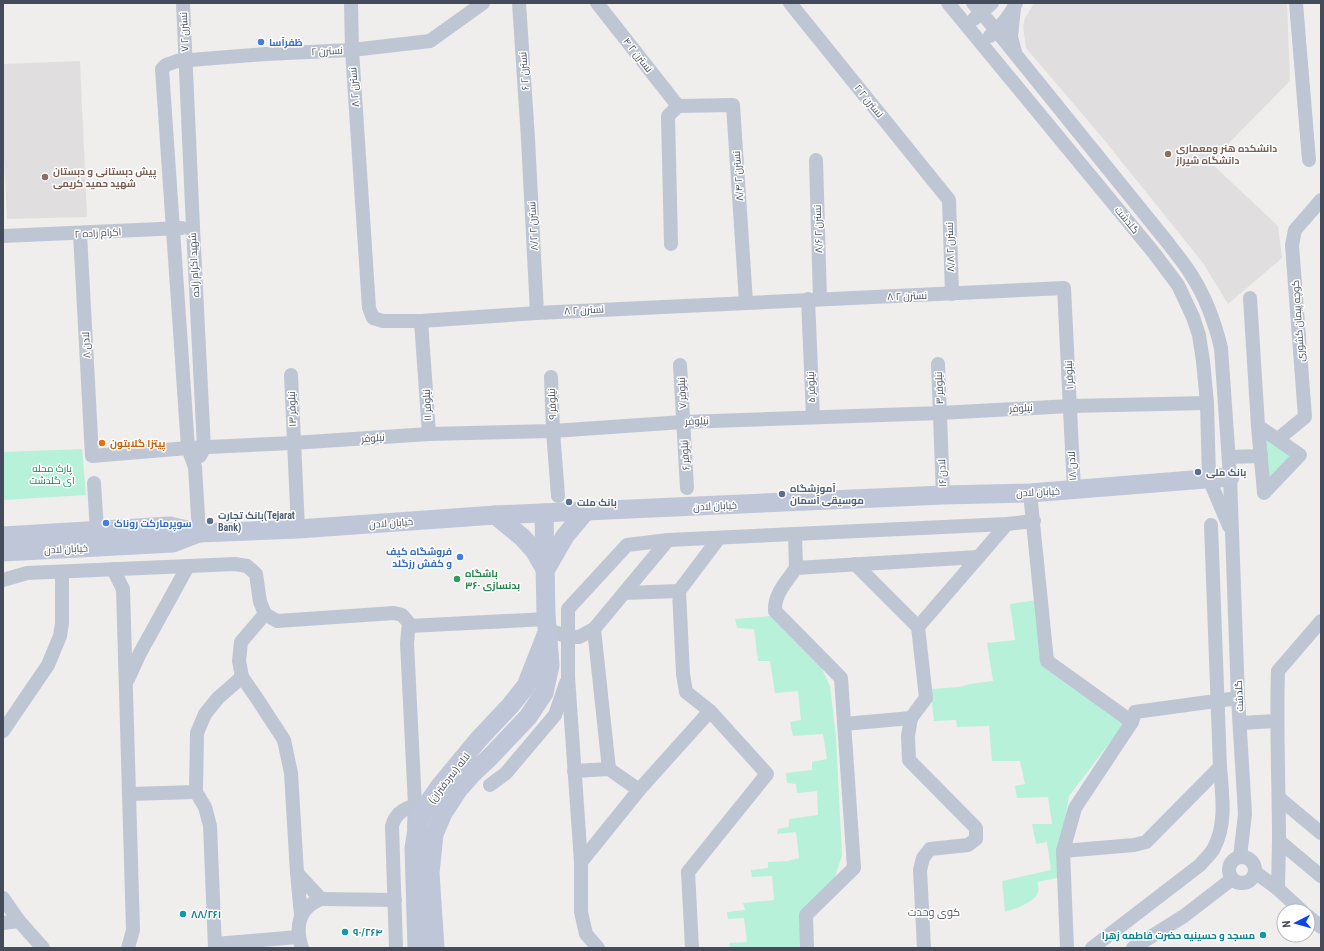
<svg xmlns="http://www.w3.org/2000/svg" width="1324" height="951" viewBox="0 0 1324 951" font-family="'Roboto Condensed',Cairo,sans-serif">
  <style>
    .education { fill: #e1dedf }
    .green { fill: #b7f1d9 }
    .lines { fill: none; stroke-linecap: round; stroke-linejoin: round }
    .street { stroke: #bfc6d3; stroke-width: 14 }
    .secondary { stroke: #bec6d8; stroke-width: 19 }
    .shop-dot { fill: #3f7fe0; stroke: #fff; stroke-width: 1.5 }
    .education-dot { fill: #8d6e63; stroke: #fff; stroke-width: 1.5 }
    .food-dot { fill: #e8710a; stroke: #fff; stroke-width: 1.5 }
    .service-dot { fill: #5c6f8a; stroke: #fff; stroke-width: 1.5 }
    .leisure-dot { fill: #2e9e5b; stroke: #fff; stroke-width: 1.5 }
    .culture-dot { fill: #0f9aa8; stroke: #fff; stroke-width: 1.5 }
    .labels { text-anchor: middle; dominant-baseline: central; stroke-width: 3; stroke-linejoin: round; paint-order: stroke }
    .street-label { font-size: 10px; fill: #444c5c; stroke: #fff }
    .shop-label { font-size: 10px; font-weight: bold; fill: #366cbe; stroke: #fff; text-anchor: start }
    .education-label { font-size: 10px; font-weight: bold; fill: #785e54; stroke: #fff; text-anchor: start }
    .food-label { font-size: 10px; font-weight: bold; fill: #c56008; stroke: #fff; text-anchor: start }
    .park-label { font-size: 10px; fill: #11815e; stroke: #fff }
    .service-label { font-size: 10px; font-weight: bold; fill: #4e5e75; stroke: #fff; text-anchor: start }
    .leisure-label { font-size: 10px; font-weight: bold; fill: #27864d; stroke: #fff; text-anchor: start }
    .culture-label { font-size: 10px; font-weight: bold; fill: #0d838f; stroke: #fff; text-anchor: start }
    .neighbourhood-label { font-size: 11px; fill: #595c62; stroke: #fff }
  </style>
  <rect width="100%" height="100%" fill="#f0eded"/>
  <!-- education -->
  <g class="education">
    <polygon points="1034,3 1287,3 1290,81 1227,145 1212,164 1278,226 1282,258 1228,304 1203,263 1101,136 1026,48 1023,26 1025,18"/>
    <polygon points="80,61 87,217 7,219 3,138 3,64"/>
  </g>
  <!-- green -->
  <g class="green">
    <polygon points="1263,436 1293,456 1267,482"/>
    <polygon points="82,449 86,495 3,500 3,452"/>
    <path d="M1037,600L1041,663L1124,724L1069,796L1060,846L1061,877L1037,882C1038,885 1039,889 1038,892C1036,902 1014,909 1005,912L1002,881L1051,870L1047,842L1036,844L1032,824H1052L1048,797L1017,798L1015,786L1025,784L1020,761H992L989,726L957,727L956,720L934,721L930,689L960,687L970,684L993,681L987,643L1015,640L1010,604Z"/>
    <polygon points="773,616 783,629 819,663 830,686 836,737 842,856 834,879 801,912 804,948 730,948 729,943 747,942 744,918 728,919 727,912 745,910 743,903 774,900 772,876 752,877 751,870 768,868 768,862 788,861 799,858 796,832 777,834 778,829 789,827 789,819 818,815 817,791 797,793 796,784 787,783 786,773 812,770 812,762 827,759 823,734 793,736 790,722 801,720 798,691 775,693 770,661 758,661 754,629 737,628 735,619"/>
  </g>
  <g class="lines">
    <!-- street -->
    <g class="street">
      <polyline points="183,3 193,228 204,448 200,456"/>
      <polyline points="351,3 352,50 369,308 373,318 383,321 421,321 537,313 1064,288 1074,490"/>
      <polyline points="519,3 528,139 537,313"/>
      <polyline points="597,3 678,106"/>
      <polyline points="790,3 949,200 952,294"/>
      <polyline points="948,3 1154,253 1178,285 1193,317 1199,335 1203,361 1207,403 1209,479 1229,526"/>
      <path d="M973,3L996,30L1168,243C1176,254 1185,264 1192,276C1206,298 1215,323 1221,348L1230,477L1238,698L1245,814L1240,857"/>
      <polyline points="1296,3 1309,160"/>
      <polyline points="1014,8 1011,37 1015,52"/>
      <polyline points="974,19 992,3"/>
      <path d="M990,36C1000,27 1011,15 1016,3"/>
      <polyline points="678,106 733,105 746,302"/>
      <polyline points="816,160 820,299"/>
      <polyline points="80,234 92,456 188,448 293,443 429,434 553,431 683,422 940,413 1070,406 1207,403"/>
      <polyline points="3,236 182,228"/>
      <polyline points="671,244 668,116 678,106"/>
      <polyline points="1250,298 1258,426 1300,455 1264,493 1258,426"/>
      <polyline points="808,299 813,417"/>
      <polyline points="421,321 429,434"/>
      <polyline points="938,364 943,495"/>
      <polyline points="680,365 687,488"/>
      <polyline points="291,375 298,529"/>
      <polyline points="551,377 553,431 558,496"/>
      <polyline points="1278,439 1305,417 1292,245 1295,230 1321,200"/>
      <polyline points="1229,457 1261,456"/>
      <polyline points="94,483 97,531"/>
      <polyline points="1030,493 1047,661 1132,722"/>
      <polyline points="199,533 195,467 188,448 162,69 166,65 177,61 266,54 352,50 430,41 483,3"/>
      <polyline points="795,534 796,568"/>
      <polyline points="855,564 918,627 926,698 911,718 908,736 909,760 976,828 976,839 968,845 930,849 923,858 920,870 924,948"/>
      <polyline points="113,569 123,589 133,930 128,948"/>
      <polyline points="3,580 27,573 235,564 247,566 256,574 260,602 265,614 277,621 394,613 402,615 409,623 407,643 415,805 414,827"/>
      <polyline points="624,593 679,591"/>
      <path d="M265,614L241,642L239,661L242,677L256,697L284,740L291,773L297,873L321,899C298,908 295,927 302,948"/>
      <path d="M1321,621L1278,671C1276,727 1279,784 1279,841L1321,876"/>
      <polyline points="409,626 547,619"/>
      <polyline points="918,627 1007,524"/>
      <polyline points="594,629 609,769"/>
      <polyline points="548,630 569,637 579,637 594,629 668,540"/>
      <polyline points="128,679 140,653 188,566"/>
      <polyline points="1240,723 1276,721"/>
      <polyline points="844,724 911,718"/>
      <polyline points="3,731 48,665 60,636 62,623 62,572"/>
      <polyline points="574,771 609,769 639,790"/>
      <polyline points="490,785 506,773 555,715 566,683"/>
      <polyline points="129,794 196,792"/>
      <polyline points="1279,798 1321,833"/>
      <polyline points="1063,851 1134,845 1146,842 1220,767 1211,525"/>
      <circle cx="1242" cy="870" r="13"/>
      <polyline points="581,862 639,790 710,711"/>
      <polyline points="1255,872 1278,889 1302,911"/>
      <polyline points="297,873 301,915"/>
      <polyline points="1278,889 1279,841"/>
      <polyline points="3,898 19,921 43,948"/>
      <polyline points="321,899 395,900"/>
      <polyline points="1308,916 1321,927"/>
      <polyline points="3,923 19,921"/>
      <polyline points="215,944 298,937"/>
      <polyline points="215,948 210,826 205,807 196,792 197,733 205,714 218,698 242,677"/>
      <path d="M396,948L392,826C395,813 409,804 422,806"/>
      <polyline points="598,948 586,934 581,912 581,862 568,677 568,609 627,545 668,540 1007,524 1034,521"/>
      <polyline points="692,948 688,872 767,774 710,711 686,692 683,674 679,591 719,538"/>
      <path d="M807,948L806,915L854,868L841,678L775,611C774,594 787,581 796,568L978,557"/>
      <polyline points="1067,948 1063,851 1075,808 1132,722 1135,712 1238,698"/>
      <path d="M1092,948L1200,865C1205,859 1211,854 1214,848C1227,823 1222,794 1220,767"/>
      <polyline points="1133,948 1184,916 1232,879"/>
    </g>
    <!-- secondary -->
    <g class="secondary">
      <polyline points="495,515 522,537 534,550 545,569"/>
      <polyline points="3,536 170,526 199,533 298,529 495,515 943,495 1030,493 1230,477"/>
      <polyline points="3,552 173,543 199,533"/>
      <polyline points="546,569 565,536 586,511"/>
      <polyline points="417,948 414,848 418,823 426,806 440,786 478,740 510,706 526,686 546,635"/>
      <polyline points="435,948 430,873 434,834 443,813 458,790 473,773 490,757 528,717 544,693 550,665 546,615 544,513"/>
    </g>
  </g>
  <!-- markers -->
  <g class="shop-dot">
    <circle cx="261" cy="42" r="4"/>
    <circle cx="106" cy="523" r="4"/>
    <circle cx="460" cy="557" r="4"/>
  </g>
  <g class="education-dot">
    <circle cx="1168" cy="154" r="4"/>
    <circle cx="45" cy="177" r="4"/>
  </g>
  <circle class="food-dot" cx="102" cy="443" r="4"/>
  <g class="service-dot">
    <circle cx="1198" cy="472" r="4"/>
    <circle cx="782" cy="494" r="4"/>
    <circle cx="569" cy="502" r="4"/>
    <circle cx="210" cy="521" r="4"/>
  </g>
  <circle class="leisure-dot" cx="457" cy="579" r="4"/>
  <g class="culture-dot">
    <circle cx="183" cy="914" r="4"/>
    <circle cx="345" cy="932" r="4"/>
    <circle cx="1263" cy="935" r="4"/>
  </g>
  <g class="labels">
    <!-- street labels -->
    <g class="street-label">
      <text transform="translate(184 32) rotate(-92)">۷ نسترن ۲</text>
      <text transform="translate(327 51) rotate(-3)">نسترن ۲</text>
      <text transform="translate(638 55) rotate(52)">۴ نسترن ۲</text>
      <text transform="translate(524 71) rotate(-94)">۶ نسترن ۲</text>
      <text transform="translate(354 87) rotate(-94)">۸ نسترن ۲</text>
      <text transform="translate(869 101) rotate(51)">۲ نسترن ۲</text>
      <text transform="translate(738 176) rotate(-94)">۸/۴ نسترن ۲</text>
      <text transform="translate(1127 220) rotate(51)">گلدشت</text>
      <text transform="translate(533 226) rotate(-93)">۸/۲ نسترن ۲</text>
      <text transform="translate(818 229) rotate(-92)">۸/۶ نسترن ۲</text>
      <text transform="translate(98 233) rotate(-3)">۲ اکرام زاده</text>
      <text transform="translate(950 247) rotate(-92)">۸/۸ نسترن ۲</text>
      <text transform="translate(194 265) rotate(-93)">شهید اکرام زاده</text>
      <text transform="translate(907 296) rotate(-2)">۸ نسترن ۲</text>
      <text transform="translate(584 310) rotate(-3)">۸ نسترن ۲</text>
      <text transform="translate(1298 321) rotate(-94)">کوچه پیمان کشوری</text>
      <text transform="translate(86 345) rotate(-93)">۸ لادن</text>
      <text transform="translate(1069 375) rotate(-93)">۱ نیلوفر</text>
      <text transform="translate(811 387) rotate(-92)">۵ نیلوفر</text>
      <text transform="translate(939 388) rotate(-92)">۳ نیلوفر</text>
      <text transform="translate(682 393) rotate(-93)">۷ نیلوفر</text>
      <text transform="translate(552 404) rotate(-92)">۹ نیلوفر</text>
      <text transform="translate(427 405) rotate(-93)">۱۱ نیلوفر</text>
      <text transform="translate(1021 408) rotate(-3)">نیلوفر</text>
      <text transform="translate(292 409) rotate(-92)">۱۳ نیلوفر</text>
      <text transform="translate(697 421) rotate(-2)">نیلوفر</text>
      <text transform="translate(373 438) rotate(-4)">نیلوفر</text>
      <text transform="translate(685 455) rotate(-94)">۶ نیلوفر</text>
      <text transform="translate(1072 466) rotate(-93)">۱۸ لادن</text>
      <text transform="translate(942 473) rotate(-92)">۱۶ لادن</text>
      <text transform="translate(1038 492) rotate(-3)">خیابان لادن</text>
      <text transform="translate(715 506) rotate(-3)">خیابان لادن</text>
      <text transform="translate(391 523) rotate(-4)">خیابان لادن</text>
      <text transform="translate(66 549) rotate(-3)">خیابان لادن</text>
      <text transform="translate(1239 696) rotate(-93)">گلدشت</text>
      <text transform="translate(449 778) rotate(-52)">لاله (سردفتران)</text>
    </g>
    <!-- shop labels -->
    <g class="shop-label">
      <text x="269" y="42">ظفرآسا</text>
      <text x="114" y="523">سوپرمارکت روناک</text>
      <text x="452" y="551" text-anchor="end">فروشگاه کیف<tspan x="452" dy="12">و کفش رزگلد</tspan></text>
    </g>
    <!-- education labels -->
    <g class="education-label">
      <text x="1176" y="148">دانشکده هنر‌ ومعماری<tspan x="1176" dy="12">دانشگاه شیراز</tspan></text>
      <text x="53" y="171">پیش دبستانی و دبستان<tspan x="53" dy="12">شهید حمید کریمی</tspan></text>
    </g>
    <!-- food labels -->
    <g class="food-label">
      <text x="110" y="443">پیتزا گلابتون</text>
    </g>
    <!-- park labels -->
    <g class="park-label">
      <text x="52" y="468">پارک محله<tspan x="52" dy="12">ای گلدشت</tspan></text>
    </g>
    <!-- service labels -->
    <g class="service-label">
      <text x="1206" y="472">بانک ملی</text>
      <text x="790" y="488">آموزشگاه<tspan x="790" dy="12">موسیقی آسمان</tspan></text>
      <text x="577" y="502">بانک ملت</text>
      <text x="218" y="515">بانک تجارت(Tejarat<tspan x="218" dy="12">Bank)</tspan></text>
    </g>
    <!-- leisure labels -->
    <g class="leisure-label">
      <text x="465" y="573">باشگاه<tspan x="465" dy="12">بدنسازی ۳۶۰</tspan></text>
    </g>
    <!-- culture labels -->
    <g class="culture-label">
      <text x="191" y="914">۸۸/۲۶۱</text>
      <text x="353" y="932">۹۰/۲۶۴</text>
      <text x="1255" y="935" text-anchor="end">مسجد و حسینیه حضرت فاطمه زهرا</text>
    </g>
    <!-- neighbourhood labels -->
    <g class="neighbourhood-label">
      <text x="934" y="912">کوی وحدت</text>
    </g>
  </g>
  <!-- border -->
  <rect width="1324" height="951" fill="none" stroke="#444c5c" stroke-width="8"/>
  <!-- north arrow -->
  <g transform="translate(1296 923) rotate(264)"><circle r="19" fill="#ffffff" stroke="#b4b7be"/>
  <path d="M0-3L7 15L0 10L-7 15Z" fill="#0d44e9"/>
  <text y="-6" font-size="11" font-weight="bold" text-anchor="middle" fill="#444c5c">N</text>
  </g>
</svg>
